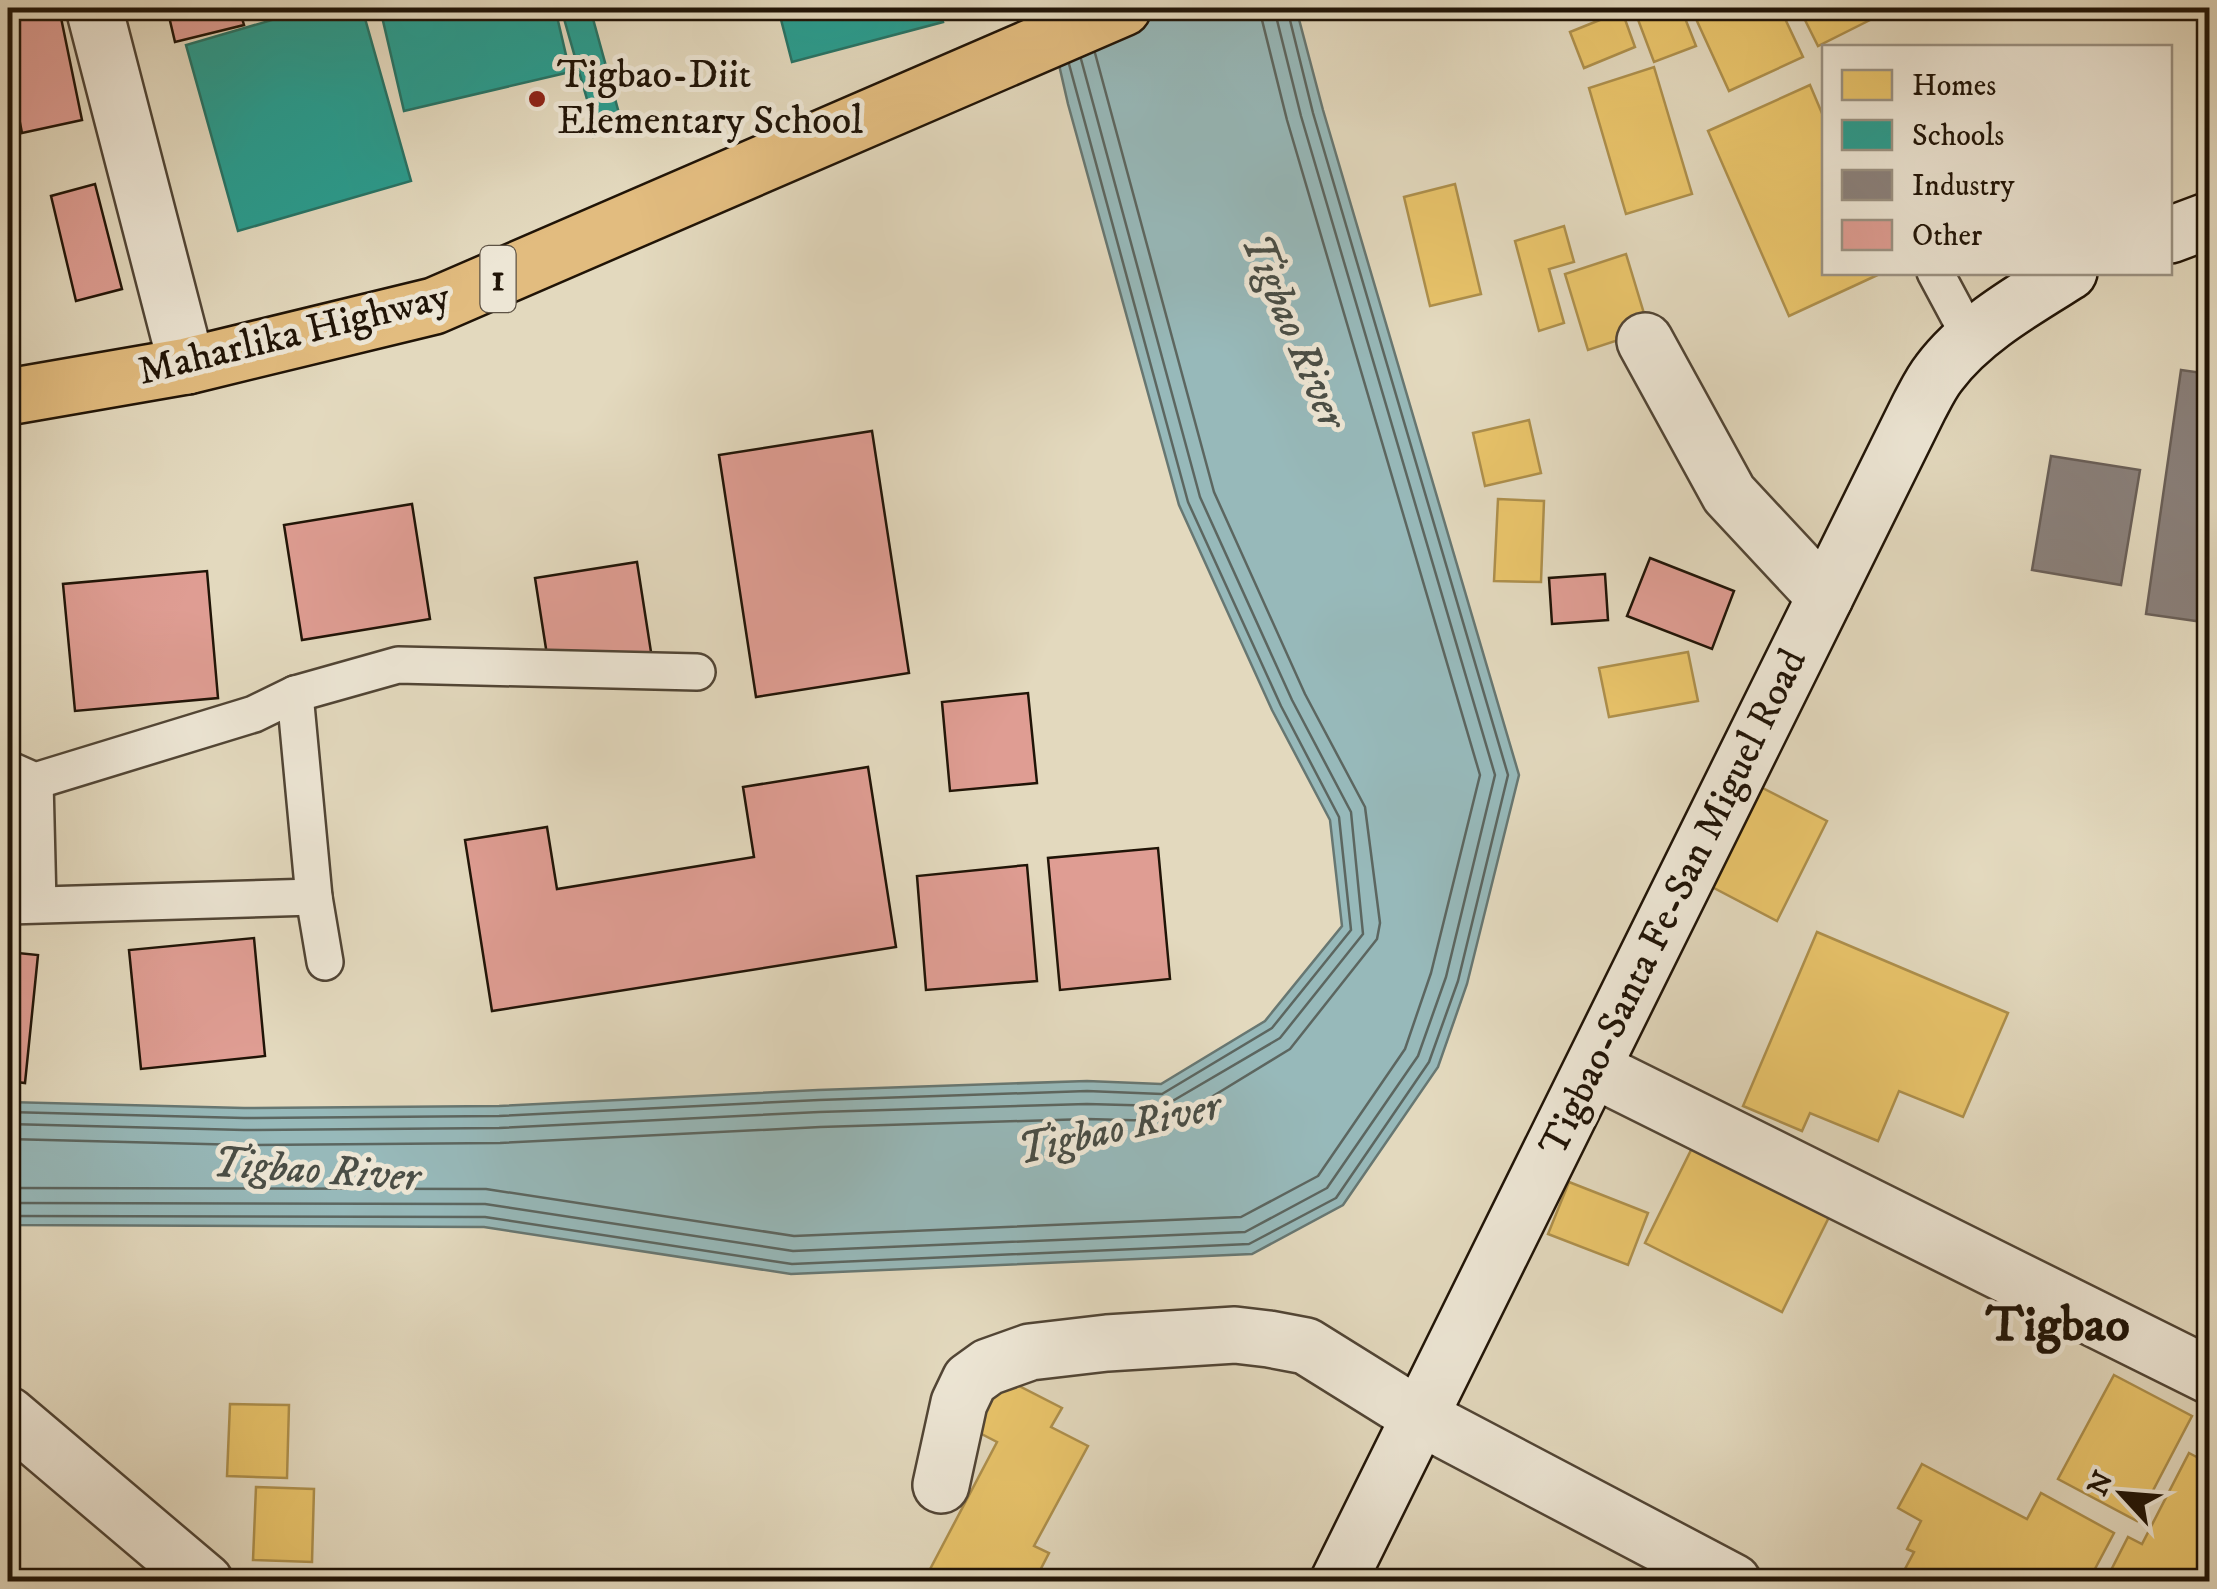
<svg xmlns="http://www.w3.org/2000/svg" width="2217" height="1589" viewBox="0 0 2217 1589" font-family="'IM FELL DW Pica',serif">
  <style>
    .water { fill: #97b9ba; stroke: #677772; stroke-width: 2.5 }
    .homes { fill: #e9c46a; stroke: #ad8f4c; stroke-width: 2.5 }
    .schools { fill: #2a9d8f; stroke: #277466; stroke-width: 2.5 }
    .industry { fill: #8a817c; stroke: #6a6059; stroke-width: 2.5 }
    .lines { fill: none; stroke-linecap: round; stroke-linejoin: round }
    .shore { stroke: #5c6660; stroke-width: 2.5 }
    .building { fill: #df9d93; stroke: #201407; stroke-width: 2.5 }
    .lane-casing { stroke: #514535; stroke-width: 40 }
    .street-casing { stroke: #514535; stroke-width: 60 }
    .secondary-casing { stroke: #201407; stroke-width: 60 }
    .highway-casing { stroke: #201407; stroke-width: 60 }
    .lane { stroke: #ede6d5; stroke-width: 35 }
    .street { stroke: #ede6d5; stroke-width: 55 }
    .secondary { stroke: #ede6d5; stroke-width: 55 }
    .highway { stroke: #e2bc7f; stroke-width: 55 }
    .poi-dot { fill: #8f2418; stroke: #ede6d5; stroke-width: 4 }
    .labels { text-anchor: middle; dominant-baseline: central; stroke-width: 10; stroke-linejoin: round; paint-order: stroke }
    .shield { fill: #ede6d5; stroke: #5e5345; stroke-width: 2.5 }
    .shield-label { font-size: 38px; font-weight: bold; fill: #201407 }
    .poi-label { font-size: 40px; fill: #201407; stroke: #ede6d5; text-anchor: start }
    .street-label { font-size: 40px; fill: #201407; stroke: #ede6d5 }
    .water-label { font-size: 42px; font-style: italic; fill: #4a4e46; stroke: #ede6d5 }
    .district-label { font-size: 50px; font-weight: bold; fill: #201407; stroke: #ede6d5 }
  </style>
  <rect width="100%" height="100%" fill="#e3d9be"/>
  <filter id="stains"><feTurbulence type="fractalNoise" baseFrequency=".002" numOctaves="4"/><feColorMatrix values="0 0 0 0 .2 0 0 0 0 .09 0 0 0 0 .02 0 0 0 .5 -.17"/></filter>
  <radialGradient id="worn" r=".72"><stop offset=".6" stop-color="#630" stop-opacity="0"/><stop offset="1" stop-color="#630" stop-opacity=".3"/></radialGradient>
  <!-- water -->
  <polygon class="water" points="1046,8 1296,8 1323,110 1519,775 1467,984 1438,1067 1343,1205 1252,1254 791,1274 484,1227 8,1225 8,1102 244,1108 499,1106 818,1090 1087,1081 1161,1084 1265,1021 1342,926 1330,820 1272,710 1179,505 1068,104"/>
  <!-- homes -->
  <g class="homes">
    <polygon points="1639,8 1681,8 1696,46 1654,62 1634,9"/>
    <polygon points="1691,8 1780,8 1803,57 1729,91"/>
    <polygon points="1799,8 1867,8 1872,19 1818,46"/>
    <polygon points="1622,11 1635,47 1584,68 1570,32"/>
    <polygon points="1654,67 1692,194 1626,214 1589,88"/>
    <polygon points="1810,85 1824,118 1824,272 1884,272 1789,316 1708,131"/>
    <polygon points="1455,184 1481,294 1430,306 1404,197"/>
    <polygon points="1564,226 1574,262 1549,269 1564,323 1539,331 1515,241"/>
    <polygon points="1626,254 1649,330 1588,350 1565,274"/>
    <polygon points="1529,420 1541,473 1485,486 1473,433"/>
    <polygon points="1498,499 1544,501 1541,582 1494,581"/>
    <polygon points="1688,652 1698,701 1609,717 1599,668"/>
    <polygon points="1743,778 1827,821 1777,921 1693,877"/>
    <polygon points="1817,932 2008,1013 1963,1117 1899,1091 1878,1141 1810,1113 1802,1131 1743,1106"/>
    <polygon points="1698,1136 1835,1205 1782,1312 1645,1243"/>
    <polygon points="1569,1182 1648,1213 1628,1265 1548,1234"/>
    <polygon points="996,1374 1062,1408 1051,1427 1088,1446 1034,1546 1049,1553 1034,1582 940,1582 927,1575 997,1442 968,1427"/>
    <polygon points="2114,1375 2192,1416 2137,1521 2058,1479"/>
    <polygon points="230,1404 289,1405 287,1478 227,1476"/>
    <polygon points="2189,1453 2210,1464 2210,1582 2105,1582 2128,1537 2142,1544"/>
    <polygon points="1922,1464 2027,1519 2041,1493 2114,1533 2088,1582 1969,1582 1964,1579 1962,1582 1898,1582 1914,1552 1907,1549 1921,1521 1898,1508"/>
    <polygon points="256,1487 314,1489 312,1562 253,1560"/>
  </g>
  <!-- schools -->
  <g class="schools">
    <polygon points="313,8 362,8 411,181 238,231 186,45"/>
    <polygon points="380,8 555,8 570,72 404,111"/>
    <polygon points="561,8 590,8 620,117 594,136 594,124"/>
    <polygon points="778,8 939,8 943,22 792,62"/>
  </g>
  <!-- industry -->
  <g class="industry">
    <polygon points="2181,370 2210,374 2210,623 2146,614"/>
    <polygon points="2051,456 2140,470 2121,585 2032,570"/>
  </g>
  <g class="lines">
    <!-- shore -->
    <g class="shore">
      <polyline points="8,1112 244,1118 499,1116 819,1100 1087,1091 1162,1094 1272,1028 1351,930 1339,817 1281,706 1188,502 1069,64"/>
      <polyline points="8,1124 244,1130 499,1128 819,1112 1087,1104 1164,1106 1280,1038 1363,934 1351,812 1292,700 1200,497 1081,59"/>
      <polyline points="8,1139 244,1145 500,1143 820,1127 1087,1119 1162,1121 1182,1115 1290,1049 1377,939 1380,923 1365,807 1305,694 1214,492 1095,53"/>
      <polyline points="8,1188 486,1189 794,1236 1241,1217 1318,1176 1405,1049 1431,973 1480,775 1287,120 1259,8"/>
      <polyline points="8,1203 485,1204 793,1251 1245,1232 1327,1188 1418,1056 1446,977 1495,775 1301,116 1274,8"/>
      <polyline points="8,1216 485,1217 792,1264 1249,1244 1336,1198 1429,1062 1458,981 1508,775 1313,113 1287,8"/>
    </g>
  </g>
  <!-- building -->
  <g class="building">
    <polygon points="8,8 59,8 82,120 22,133 8,62"/>
    <polygon points="167,8 239,8 244,25 175,42"/>
    <polygon points="95,184 122,289 76,301 51,196"/>
    <polygon points="872,431 909,673 756,697 719,455"/>
    <polygon points="412,504 430,619 302,640 284,525"/>
    <polygon points="1650,558 1734,591 1712,649 1627,616"/>
    <polygon points="637,562 651,652 549,668 535,578"/>
    <polygon points="207,571 218,698 75,711 63,584"/>
    <polygon points="1605,574 1608,620 1552,624 1549,578"/>
    <polygon points="1028,693 1037,783 950,791 942,702"/>
    <polygon points="868,767 896,947 492,1011 465,840 547,827 557,889 754,857 743,787"/>
    <polygon points="1158,848 1170,979 1060,990 1048,858"/>
    <polygon points="1027,865 1037,981 926,990 917,876"/>
    <polygon points="254,938 265,1056 141,1069 129,950"/>
    <polygon points="8,952 38,955 25,1083 8,1081"/>
  </g>
  <g class="lines">
    <defs>
      <g id="lane">
        <polyline points="1935,272 1972,341"/>
        <polyline points="295,694 398,665 697,672"/>
        <polyline points="8,769 35,781 254,714 295,694 314,897 325,962"/>
        <polyline points="35,781 38,904"/>
        <polyline points="8,906 314,897"/>
      </g>
      <g id="street">
        <polyline points="94,8 187,366"/>
        <polyline points="1645,341 1729,494 1825,597"/>
        <polyline points="1593,1069 2210,1376"/>
        <polyline points="8,1415 205,1582"/>
        <polyline points="941,1485 959,1403 970,1380 988,1367 1030,1352 1107,1343 1235,1335 1269,1339 1306,1346 1420,1417 1733,1582"/>
      </g>
      <g id="secondary">
        <polyline points="2170,235 2210,220"/>
        <path d="M1338,1582L1919,407C1925,396 1931,383 1939,373C1971,330 2024,300 2069,272"/>
      </g>
      <polyline id="highway" points="8,397 187,366 434,306 1123,8"/>
    </defs>
    <!-- lane casing -->
    <use href="#lane" class="lane-casing"/>
    <!-- street casing -->
    <use href="#street" class="street-casing"/>
    <!-- secondary casing -->
    <use href="#secondary" class="secondary-casing"/>
    <!-- highway casing -->
    <use href="#highway" class="highway-casing"/>
    <!-- lane -->
    <use href="#lane" class="lane"/>
    <!-- street -->
    <use href="#street" class="street"/>
    <!-- secondary -->
    <use href="#secondary" class="secondary"/>
    <!-- highway -->
    <use href="#highway" class="highway"/>
  </g>
  <!-- markers -->
  <circle class="poi-dot" cx="537" cy="99" r="10"/>
  <g class="labels">
    <!-- shield labels -->
    <rect class="shield" x="480.5" y="246" width="35" height="66" rx="8"/>
    <g class="shield-label">
      <text x="498" y="279">1</text>
    </g>
    <!-- poi labels -->
    <g class="poi-label">
      <text x="557" y="76">Tigbao-Diit<tspan x="557" dy="46">Elementary School</tspan></text>
    </g>
    <!-- street labels -->
    <g class="street-label">
      <text transform="translate(294 335) rotate(-14)">Maharlika Highway</text>
      <text transform="translate(1674 903) rotate(-64)">Tigbao-Santa Fe-San Miguel Road</text>
    </g>
    <!-- water labels -->
    <g class="water-label">
      <text transform="translate(1293 331) rotate(67)">Tigbao River</text>
      <text transform="translate(1119 1129) rotate(-13)">Tigbao River</text>
      <text transform="translate(316 1171) rotate(4)">Tigbao River</text>
    </g>
    <!-- district labels -->
    <g class="district-label">
      <text x="2058" y="1325">Tigbao</text>
    </g>
  </g>
  <!-- margin -->
  <rect width="2217" height="1589" fill="none" stroke="#e3d9be" stroke-width="40"/>
  <rect x="10" y="10" width="2197" height="1569" fill="none" stroke="#201407" stroke-width="5"/>
  <rect x="20" y="20" width="2177" height="1549" fill="none" stroke="#201407" stroke-width="2.5"/>
  <!-- legend -->
  <rect x="1822" y="45" width="350" height="230" fill="#ede6d5" stroke="#9b9283" stroke-width="2.5"/>
  <rect x="1842" y="70" width="50" height="30" fill="#e9c46a" stroke="#9b9283" stroke-width="2.5"/>
  <text x="1912" y="95" font-size="30" fill="#201407">Homes</text>
  <rect x="1842" y="120" width="50" height="30" fill="#2a9d8f" stroke="#9b9283" stroke-width="2.5"/>
  <text x="1912" y="145" font-size="30" fill="#201407">Schools</text>
  <rect x="1842" y="170" width="50" height="30" fill="#8a817c" stroke="#9b9283" stroke-width="2.5"/>
  <text x="1912" y="195" font-size="30" fill="#201407">Industry</text>
  <rect x="1842" y="220" width="50" height="30" fill="#df9d93" stroke="#9b9283" stroke-width="2.5"/>
  <text x="1912" y="245" font-size="30" fill="#201407">Other</text>
  <!-- north arrow -->
  <g transform="translate(2122 1494) rotate(296)" stroke="#ede6d5" stroke-width="8" paint-order="stroke">
  <path d="M0-8L18 38L0 25L-18 38Z" fill="#201407"/>
  <text y="-15" font-size="28" font-weight="bold" text-anchor="middle" fill="#201407">N</text>
  </g>
  <rect width="100%" height="100%" filter="url(#stains)"/>
  <rect width="100%" height="100%" fill="url(#worn)"/>
</svg>
